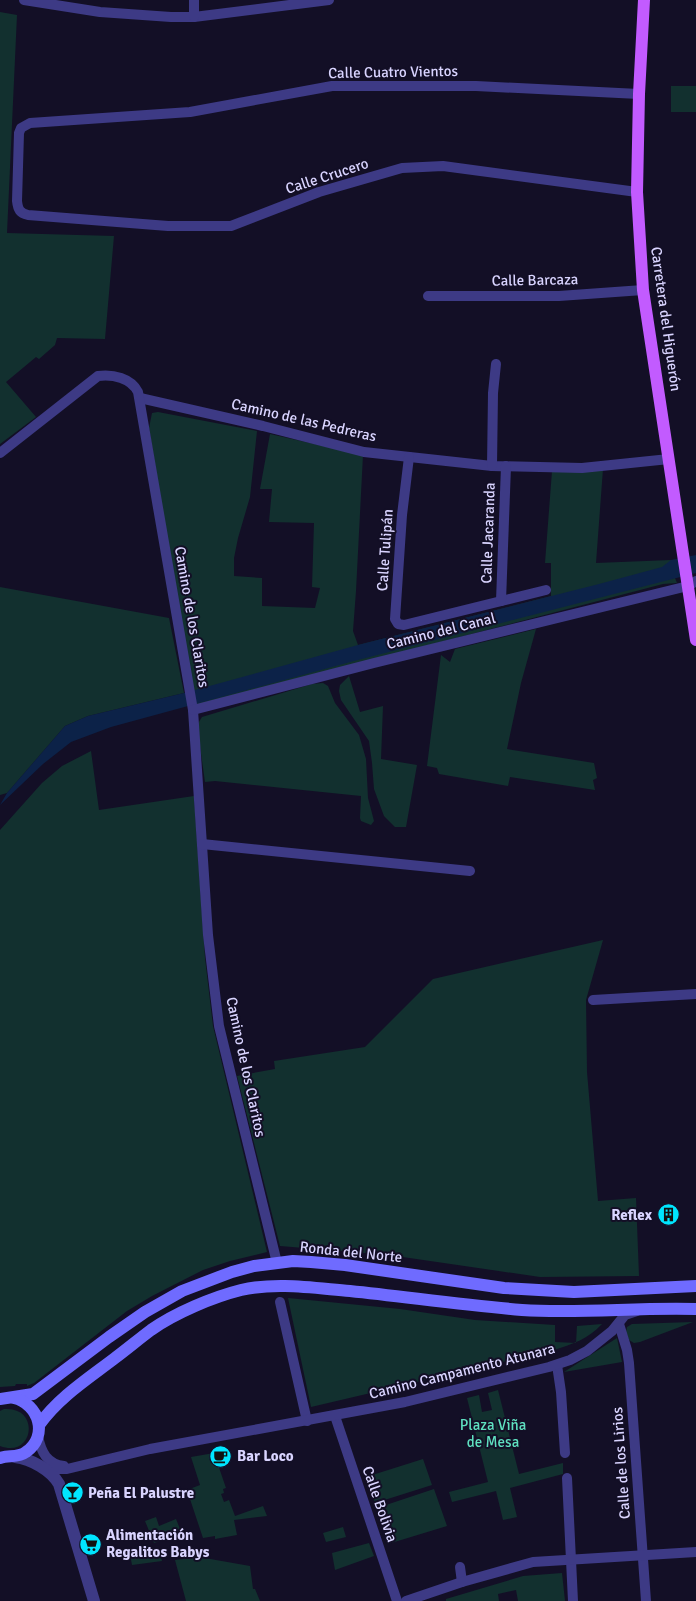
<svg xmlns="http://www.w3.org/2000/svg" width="696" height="1601" viewBox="0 0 696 1601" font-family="Signika,sans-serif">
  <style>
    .green { fill: #12302f }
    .water { fill: #0c2248 }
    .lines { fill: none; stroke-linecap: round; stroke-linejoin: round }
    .minor { stroke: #3d3a85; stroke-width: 10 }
    .tertiary { stroke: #3d3a85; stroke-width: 12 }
    .secondary { stroke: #6f6bff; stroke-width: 12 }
    .primary { stroke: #c25bff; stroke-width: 12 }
    .labels { text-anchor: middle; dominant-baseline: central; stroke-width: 4; stroke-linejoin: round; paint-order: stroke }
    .street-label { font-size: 15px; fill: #d9d4ff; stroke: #130f26 }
    .poi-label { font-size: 15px; font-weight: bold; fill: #d9d4ff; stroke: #130f26; text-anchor: start }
    .park-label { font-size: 15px; fill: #5fe0c0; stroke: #130f26 }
  </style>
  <rect width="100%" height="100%" fill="#130f26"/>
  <!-- green -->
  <g class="green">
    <polygon points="0,12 17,15 7,233 114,236 105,339 57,338 55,345 39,359 36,357 6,382 36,417 0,444"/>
    <rect x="671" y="86" width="25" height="26"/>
    <polygon points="158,412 257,431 250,497 238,538 234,558 234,576 262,578 262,606 315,608 320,588 312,587 314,523 269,522 272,489 260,489 270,434 363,455 356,591 353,631 358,645 551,596 551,563 545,563 552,471 603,469 596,563 671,560 673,573 677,583 663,584 195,706 149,428 152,413"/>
    <polygon points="0,587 169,618 184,693 88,716 65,726 7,793 0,795"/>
    <polygon points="536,629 521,683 507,749 594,763 597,778 593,780 595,790 510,777 508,786 439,774 437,768 427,766 441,655 450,662 455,649"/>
    <polygon points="349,676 360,712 383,706 381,759 417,765 406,827 395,827 384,816 374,789 372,763 369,741 341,700 339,691 340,685"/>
    <polygon points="323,683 328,686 335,703 359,735 366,759 368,798 374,821 371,825 361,821 360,818 361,796 215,781 205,782 197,725 202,717 312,684"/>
    <polygon points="91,751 99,810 194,796 205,958 213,1026 267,1252 230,1261 203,1270 152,1296 127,1311 34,1383 27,1386 27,1384 16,1384 15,1386 0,1387 0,830 42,783 62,766"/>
    <polygon points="603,940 586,1000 587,1072 598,1201 636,1198 639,1276 540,1277 389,1255 280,1246 237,1076 275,1069 274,1061 365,1047 433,979"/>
    <path d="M288,1298L400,1309L475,1320L555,1325V1342L576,1343L577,1326L602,1324C588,1339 573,1344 554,1350L311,1407Z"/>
    <polygon points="693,1322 640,1342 634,1343 629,1340 626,1332 627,1327 632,1324"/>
    <polygon points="617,1338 622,1362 564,1372"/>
    <polygon points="498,1390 519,1474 563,1463 563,1474 510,1488 517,1517 503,1520 496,1491 452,1502 449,1492 488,1482 467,1398 479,1395 482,1412 492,1410 488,1393"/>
    <path d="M4,1409C41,1406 34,1459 0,1446V1411Z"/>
    <polygon points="214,1453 226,1488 223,1489 224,1493 221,1494 224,1502 229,1500 235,1516 263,1506 267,1516 234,1520 237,1535 215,1539 215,1536 203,1538 187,1490 200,1485 191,1457"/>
    <polygon points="423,1459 432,1485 375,1503 366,1477"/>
    <polygon points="434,1489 447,1526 388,1544 377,1508"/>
    <polygon points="156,1517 159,1526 176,1519 182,1534 154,1543 145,1521"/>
    <polygon points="343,1527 346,1537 326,1542 323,1533"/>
    <polygon points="369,1543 374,1556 335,1570 332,1553"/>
    <polygon points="149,1545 150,1555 160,1553 162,1561 132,1565 129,1549"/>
    <polygon points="199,1557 250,1566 253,1589 255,1589 260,1601 186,1601 175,1560"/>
    <polygon points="562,1573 565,1601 518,1601 516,1590 498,1594 499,1601 446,1601 446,1599 523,1576"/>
  </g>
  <!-- water -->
  <polygon class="water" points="696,555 696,573 354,661 111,727 71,742 43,764 0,805 7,793 65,726 88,716 184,693 358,645 599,584 662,567 671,560"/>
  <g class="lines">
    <!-- minor -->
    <g class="minor">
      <polyline points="24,0 100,12 171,17 194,17 329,0"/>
      <polyline points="194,0 194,17"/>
      <path d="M637,192L443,166L402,168L319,192L231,226H168L28,215C20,213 18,210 17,201L19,133L21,128L30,123L190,112L332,86H476L639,94"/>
      <polyline points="428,296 559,296 643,290"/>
      <polyline points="140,398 263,426 364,452 492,466 582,468 669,459"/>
      <path d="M0,453L98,376C113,374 131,378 138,392L193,710L208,935L219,1026L277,1263"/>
      <polyline points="409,457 402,515 395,619 398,624 404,625 546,590"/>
      <polyline points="492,466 493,393 496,364"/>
      <polyline points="501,601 506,466"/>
      <polyline points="193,710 374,663 688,586 696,581"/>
      <polyline points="202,844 470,871"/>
      <polyline points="593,1000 696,994"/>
      <polyline points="280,1302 307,1421"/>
      <polyline points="619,1324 627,1350 629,1363 646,1601"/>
      <polyline points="557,1365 561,1392 565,1453"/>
      <polyline points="335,1416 397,1601"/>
      <path d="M38,1436C41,1452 47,1464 64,1466"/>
      <polyline points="44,1469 67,1469 150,1449 405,1402 549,1367 570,1360 587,1351 612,1331 625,1315 637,1311"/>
      <polyline points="567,1478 573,1601"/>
      <polyline points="460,1567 462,1582"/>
      <polyline points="406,1601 462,1582 533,1562 696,1552"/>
    </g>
    <!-- tertiary -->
    <path class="tertiary" d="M15,1457C31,1459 51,1470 59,1484L94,1601"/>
    <!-- secondary -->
    <g class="secondary">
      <polyline points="0,1399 33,1394 109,1337 145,1312 182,1291 232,1272 254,1266 293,1261 311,1262 345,1265 504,1288 574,1292 696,1286"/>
      <path d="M39,1425C59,1397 89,1378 115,1358C127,1349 139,1339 151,1330C175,1313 213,1297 241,1290C276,1282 313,1288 350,1291C407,1297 465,1305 522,1310C580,1314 638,1307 696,1309"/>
      <path d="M0,1458C9,1455 18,1458 26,1452C49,1436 39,1404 14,1398"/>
    </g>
    <!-- primary -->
    <polyline class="primary" points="644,0 639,94 637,192 643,290 696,640"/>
  </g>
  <!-- icons -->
  <defs>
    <symbol id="building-disc" viewBox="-11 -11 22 22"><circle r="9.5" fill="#00e5ff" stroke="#130f26"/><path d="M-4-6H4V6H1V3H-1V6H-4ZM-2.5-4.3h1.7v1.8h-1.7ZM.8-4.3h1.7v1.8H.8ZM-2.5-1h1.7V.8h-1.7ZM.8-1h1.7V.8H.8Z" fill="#111"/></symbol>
    <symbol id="cafe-disc" viewBox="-11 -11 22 22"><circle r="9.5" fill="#00e5ff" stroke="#130f26"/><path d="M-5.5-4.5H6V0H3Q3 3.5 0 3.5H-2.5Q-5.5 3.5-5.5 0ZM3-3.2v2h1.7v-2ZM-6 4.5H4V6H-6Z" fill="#111"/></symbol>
    <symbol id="bar-disc" viewBox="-11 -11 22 22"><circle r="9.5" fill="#00e5ff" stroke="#130f26"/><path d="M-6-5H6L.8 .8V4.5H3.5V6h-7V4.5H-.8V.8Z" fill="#111"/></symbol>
    <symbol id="supermarket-disc" viewBox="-11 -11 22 22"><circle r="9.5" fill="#00e5ff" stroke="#130f26"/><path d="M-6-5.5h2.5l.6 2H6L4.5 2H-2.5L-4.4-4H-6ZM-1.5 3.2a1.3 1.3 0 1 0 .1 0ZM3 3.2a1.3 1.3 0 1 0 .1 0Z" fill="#111"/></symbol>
  </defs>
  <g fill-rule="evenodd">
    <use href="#building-disc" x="656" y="1202" width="25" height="25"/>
    <use href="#cafe-disc" x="208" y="1444" width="25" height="25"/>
    <use href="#bar-disc" x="60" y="1480" width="25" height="25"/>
    <use href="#supermarket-disc" x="78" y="1532" width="25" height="25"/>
  </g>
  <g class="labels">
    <!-- street labels -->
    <g class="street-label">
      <text transform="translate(393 72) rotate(-1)">Calle Cuatro Vientos</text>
      <text transform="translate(327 176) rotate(-18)">Calle Crucero</text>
      <text transform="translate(535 280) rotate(-1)">Calle Barcaza</text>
      <text transform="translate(666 319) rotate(82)">Carretera del Higuerón</text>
      <text transform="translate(304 420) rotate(13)">Camino de las Pedreras</text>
      <text transform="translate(488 533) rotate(-88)">Calle Jacaranda</text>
      <text transform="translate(385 550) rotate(-86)">Calle Tulipán</text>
      <text transform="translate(192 617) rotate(80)">Camino de los Claritos</text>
      <text transform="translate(441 631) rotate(-14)">Camino del Canal</text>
      <text transform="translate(246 1067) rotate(78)">Camino de los Claritos</text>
      <text transform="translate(351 1252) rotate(6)">Ronda del Norte</text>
      <text transform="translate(462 1371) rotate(-14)">Camino Campamento Atunara</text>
      <text transform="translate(621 1463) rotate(-94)">Calle de los Lirios</text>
      <text transform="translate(380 1504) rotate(71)">Calle Bolivia</text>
    </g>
    <!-- poi labels -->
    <g class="poi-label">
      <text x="652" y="1215" text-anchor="end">Reflex</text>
      <text x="237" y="1456">Bar Loco</text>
      <text x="88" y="1493">Peña El Palustre</text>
      <text x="106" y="1535">Alimentación<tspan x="106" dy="17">Regalitos Babys</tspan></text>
    </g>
    <!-- park labels -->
    <g class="park-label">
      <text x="493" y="1425">Plaza Viña<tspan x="493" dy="17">de Mesa</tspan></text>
    </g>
  </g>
</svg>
